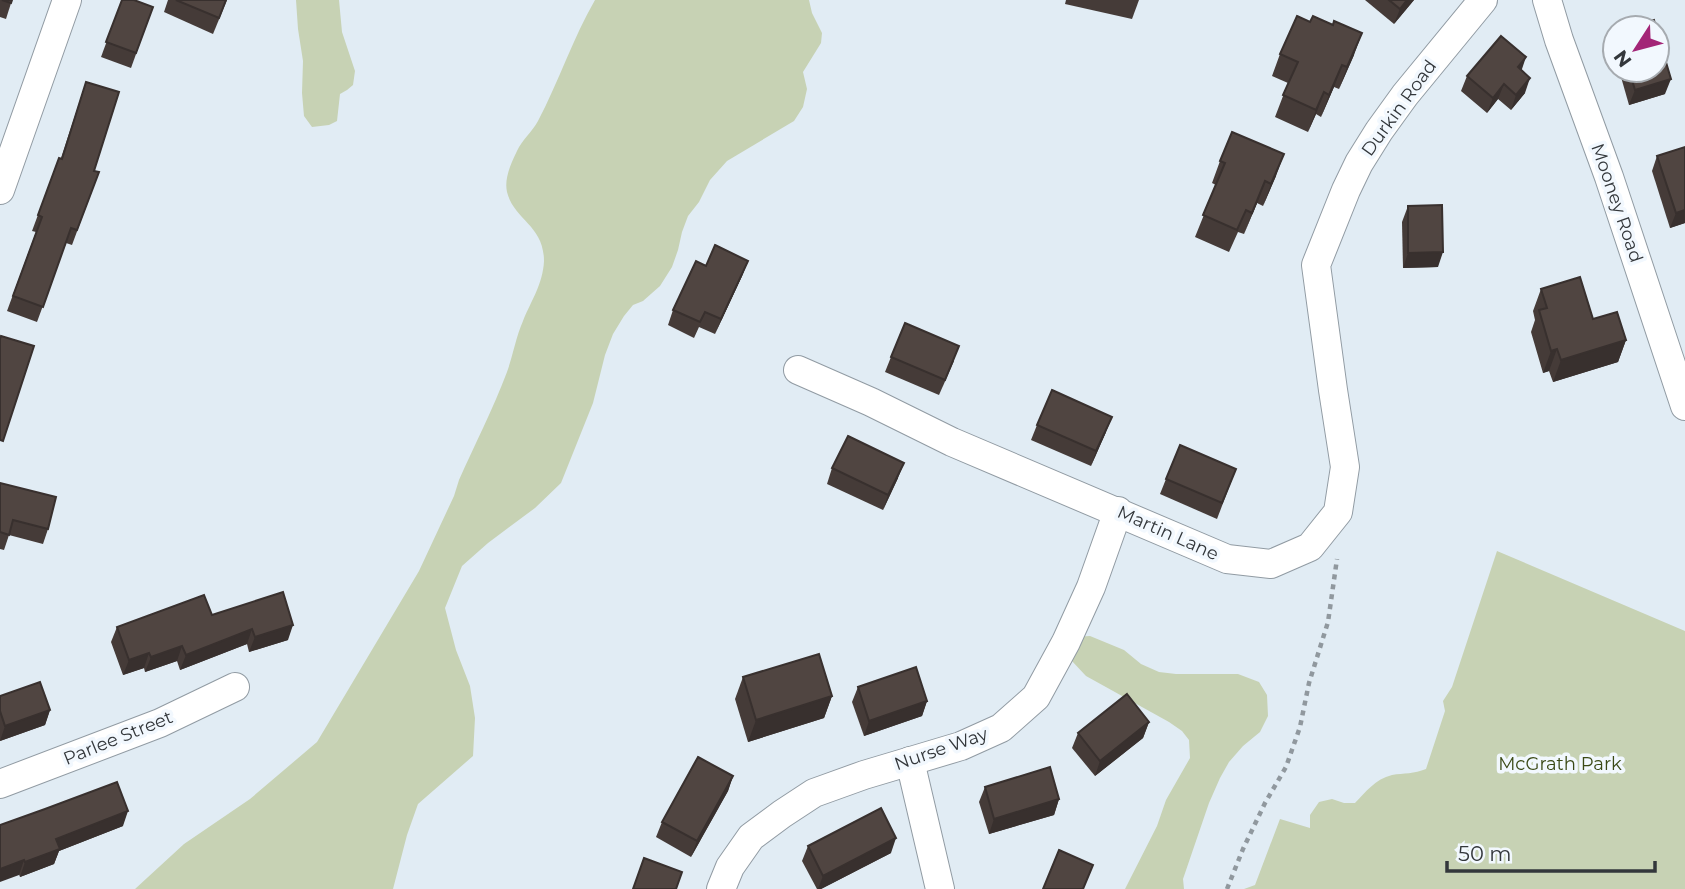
<svg xmlns="http://www.w3.org/2000/svg" width="1685" height="889" viewBox="0 0 1685 889" font-family="Montserrat,sans-serif">
  <style>
    .green { fill: #c7d2b4 }
    .lines { fill: none; stroke-linecap: round; stroke-linejoin: round }
    .minor-casing { stroke: #919ba3; stroke-width: 30 }
    .path { stroke: #90989e; stroke-width: 4.5; stroke-dasharray: 5 5; stroke-linecap: butt }
    .minor { stroke: #fff; stroke-width: 28 }
    .wall { fill: #453b38 }
    .shaded-wall { fill: #38302e }
    .building { fill: #504541; stroke: #38302e; stroke-width: 2 }
    .labels { text-anchor: middle; dominant-baseline: central; stroke-width: 7; stroke-linejoin: round; paint-order: stroke }
    .street-label { font-size: 18px; fill: #33373b; stroke: #f2f8fe }
    .park-label { font-size: 18px; fill: #3a4915; stroke: #f2f8fe }
  </style>
  <rect width="100%" height="100%" fill="#e1ecf4"/>
  <!-- green -->
  <g class="green">
    <polygon points="296,0 339,0 342,32 355,71 353,85 347,90 340,94 337,121 329,125 312,127 304,116 302,93 303,61 298,29"/>
    <path d="M595,0H809L812,13L822,33L821,43L803,72L807,89L803,107L794,121L727,161L710,180L699,202L688,216L682,232L678,250L672,267L660,286L643,301L633,305L624,316L613,334L605,355L593,403L561,483L535,508L488,543L462,566L445,608L456,650L470,686L475,718L473,756L418,804L407,835L393,889H135L184,844L250,799L317,742L419,571L454,496L459,480C475,444 493,409 507,372C513,355 516,337 523,321C531,301 543,284 544,261C544,225 514,220 507,192C504,179 511,163 517,151C522,140 532,132 538,121C559,81 573,38 595,0Z"/>
    <path d="M1497,551L1685,631V889H1244L1255,885L1280,819L1310,828V815L1319,802L1332,799L1344,803H1355C1366,792 1375,779 1392,775C1404,773 1414,774 1426,769L1445,711L1443,701L1452,687Z"/>
    <polygon points="1090,636 1124,650 1141,664 1159,672 1176,674 1238,674 1259,682 1267,695 1268,716 1260,732 1243,746 1229,762 1220,778 1209,803 1183,879 1184,889 1125,889 1157,826 1166,800 1190,758 1189,740 1182,731 1169,722 1086,676 1071,660 1075,637"/>
  </g>
  <g class="lines">
    <defs>
      <g id="minor">
        <polyline points="1547,0 1559,40 1609,177 1685,406"/>
        <polyline points="0,190 67,0"/>
        <polyline points="798,370 871,402 952,442 1227,559 1271,564 1310,547 1338,512 1345,467 1333,390 1316,265 1346,190 1359,163 1379,131 1405,95 1483,0"/>
        <polyline points="910,761 940,889"/>
        <polyline points="0,784 160,723 235,687"/>
        <polyline points="721,889 730,867 751,837 782,814 814,793 864,775 961,746 1001,728 1036,697 1066,642 1091,587 1118,511"/>
      </g>
    </defs>
    <!-- minor casing -->
    <use href="#minor" class="minor-casing"/>
    <!-- path -->
    <polyline class="path" points="1227,889 1243,849 1265,803 1286,767 1300,727 1309,683 1328,622 1337,559"/>
    <!-- minor -->
    <use href="#minor" class="minor"/>
  </g>
  <!-- wall -->
  <g class="wall">
    <polygon points="0,0 12,0 6,19 0,17"/>
    <polygon points="122,0 153,7 131,68 101,57"/>
    <polygon points="168,0 227,0 213,34 164,12"/>
    <polygon points="1066,0 1139,0 1132,19 1065,4"/>
    <polygon points="1365,0 1414,0 1394,24"/>
    <polygon points="1280,54 1354,55 1339,89 1334,87 1321,117 1316,114 1308,132 1275,117 1288,83 1272,76"/>
    <polygon points="1521,70 1525,93 1511,110 1498,99 1487,113 1461,91 1467,76"/>
    <polygon points="1624,70 1657,70 1665,94 1629,105 1621,77"/>
    <polygon points="86,82 94,171 99,172 72,245 66,243 37,322 7,311 36,232 32,231 59,158 61,158"/>
    <polygon points="1657,156 1685,223 1670,228 1652,171"/>
    <polygon points="1220,161 1276,176 1263,206 1257,203 1244,234 1238,232 1229,252 1195,237 1216,185 1212,183"/>
    <polygon points="1408,206 1438,267 1403,268 1402,222"/>
    <polygon points="748,261 742,276 715,334 699,327 694,338 668,325 673,310 706,266"/>
    <polygon points="1541,289 1626,340 1618,362 1553,382 1549,371 1543,373 1531,332 1535,320 1533,311"/>
    <polygon points="891,357 954,361 939,395 885,372"/>
    <polygon points="1037,425 1106,432 1091,466 1031,440"/>
    <polygon points="832,468 898,478 883,510 827,484"/>
    <polygon points="1236,469 1217,519 1160,494 1166,479"/>
    <polygon points="0,483 48,529 43,544 9,535 4,550 0,549"/>
    <polygon points="212,615 288,640 249,652 247,644 180,670 177,661 145,672 144,668 123,675 111,642 117,627"/>
    <polygon points="743,677 832,696 824,718 748,742 735,699"/>
    <polygon points="858,687 927,701 922,716 864,736 852,702"/>
    <polygon points="0,696 50,710 45,725 0,741"/>
    <polygon points="1149,722 1143,738 1095,776 1072,748 1078,733"/>
    <polygon points="733,776 728,791 691,857 656,837 662,822"/>
    <polygon points="985,787 1059,799 1054,815 989,834 979,802"/>
    <polygon points="0,825 123,826 59,851 54,864 20,877"/>
    <polygon points="808,846 891,853 821,889 817,889 802,861"/>
  </g>
  <!-- shaded-wall -->
  <g class="shaded-wall">
    <polygon points="1407,0 1414,0 1394,24 1400,9"/>
    <polygon points="1362,33 1354,55 1339,89 1347,67"/>
    <polygon points="1526,57 1521,72 1518,67"/>
    <polygon points="1342,65 1334,87 1321,117 1329,95"/>
    <polygon points="1530,78 1525,93 1511,110 1516,95"/>
    <polygon points="1671,79 1665,94 1629,105 1635,90"/>
    <polygon points="1504,84 1498,99 1487,113 1493,98"/>
    <polygon points="1324,92 1316,114 1308,132 1316,110"/>
    <polygon points="1284,154 1276,176 1263,206 1271,184"/>
    <polygon points="1265,181 1257,203 1244,234 1252,213"/>
    <polygon points="1685,210 1685,223 1670,228 1676,213"/>
    <polygon points="1443,252 1438,267 1403,268 1408,253"/>
    <polygon points="748,261 742,276 715,334 721,319"/>
    <polygon points="1626,340 1618,362 1553,382 1561,360"/>
    <polygon points="1557,349 1549,371 1543,373 1551,351"/>
    <polygon points="1112,417 1106,432 1091,466 1096,451"/>
    <polygon points="904,463 898,478 883,510 888,495"/>
    <polygon points="293,625 288,640 249,652 255,637"/>
    <polygon points="252,629 247,644 180,670 186,655"/>
    <polygon points="182,646 177,661 145,672 151,657"/>
    <polygon points="149,653 144,668 123,675 129,660"/>
    <polygon points="832,696 824,718 748,742 756,720"/>
    <polygon points="927,701 922,716 864,736 869,721"/>
    <polygon points="50,710 45,725 0,741 5,726"/>
    <polygon points="1149,722 1143,738 1095,776 1100,761"/>
    <polygon points="733,776 728,791 691,857 697,841"/>
    <polygon points="1059,799 1054,815 989,834 994,819"/>
    <polygon points="128,811 123,826 59,851 54,864 20,877 25,862 56,839"/>
    <polygon points="896,838 891,853 821,889 818,889 823,876"/>
    <polygon points="24,860 19,875 0,882 0,869"/>
  </g>
  <!-- building -->
  <g class="building">
    <polygon points="2,0 12,0 11,3"/>
    <polygon points="122,0 134,0 153,7 136,53 106,42"/>
    <polygon points="176,0 226,0 219,18"/>
    <polygon points="1389,0 1407,0 1400,9"/>
    <polygon points="1297,16 1310,22 1313,16 1333,25 1334,21 1362,33 1347,67 1342,65 1329,95 1324,92 1316,110 1283,95 1298,62 1280,54"/>
    <polygon points="1654,20 1656,28 1628,28"/>
    <polygon points="1657,32 1671,79 1635,90 1629,70 1657,70"/>
    <polygon points="1501,36 1526,57 1518,67 1530,78 1516,95 1504,84 1493,98 1467,76"/>
    <polygon points="86,82 119,92 94,171 99,172 77,230 71,228 43,307 13,296 42,217 38,215 59,158 62,159"/>
    <polygon points="1232,132 1284,154 1271,184 1265,181 1252,213 1246,210 1237,230 1203,215 1225,163 1220,161"/>
    <polygon points="1685,147 1685,210 1676,213 1657,156"/>
    <polygon points="1442,205 1443,252 1408,253 1408,206"/>
    <polygon points="715,245 748,261 721,319 705,312 700,322 673,310 696,261 706,266"/>
    <polygon points="1580,277 1593,319 1617,312 1626,340 1561,360 1557,349 1551,351 1539,310 1547,308 1541,289"/>
    <polygon points="905,323 959,346 945,380 891,357"/>
    <polygon points="1,336 34,346 3,441 0,440 0,339"/>
    <polygon points="1052,390 1112,417 1096,451 1037,425"/>
    <polygon points="848,436 904,463 888,495 832,468"/>
    <polygon points="1180,445 1236,469 1222,503 1166,479"/>
    <polygon points="0,483 56,497 48,529 13,520 9,535 0,532"/>
    <polygon points="283,592 293,625 255,637 252,629 186,655 182,646 151,657 149,653 129,660 117,627 204,595 212,615"/>
    <polygon points="819,654 832,696 756,720 743,677"/>
    <polygon points="916,667 927,701 869,721 858,687"/>
    <polygon points="40,682 50,710 5,726 0,711 0,696"/>
    <polygon points="1127,694 1149,722 1100,761 1078,733"/>
    <polygon points="698,757 733,776 697,841 662,822"/>
    <polygon points="1050,767 1059,799 994,819 985,787"/>
    <polygon points="117,782 128,811 56,839 60,849 25,862 24,860 0,869 0,825 45,809"/>
    <polygon points="881,808 896,838 823,876 808,846"/>
    <polygon points="1059,850 1093,865 1083,889 1043,889"/>
    <polygon points="644,858 682,872 676,889 633,889"/>
  </g>
  <g class="labels">
    <!-- street labels -->
    <g class="street-label">
      <text transform="translate(1399 108) rotate(-54)">Durkin Road</text>
      <text transform="translate(1617 203) rotate(71)">Mooney Road</text>
      <text transform="translate(1168 533) rotate(24)">Martin Lane</text>
      <text transform="translate(118 738) rotate(-22)">Parlee Street</text>
      <text transform="translate(941 749) rotate(-19)">Nurse Way</text>
    </g>
    <!-- park labels -->
    <g class="park-label">
      <text x="1560" y="764">McGrath Park</text>
    </g>
  </g>
  <!-- north arrow -->
  <g transform="translate(1636 49) rotate(234)"><circle r="33" fill="#f2f8fe" stroke="#a6abb0" stroke-width="2"/>
  <path d="M0-5L12 26L0 18L-12 26Z" fill="#a32577"/>
  <text y="-10" font-size="19" font-weight="bold" text-anchor="middle" fill="#33373b">N</text>
  </g>
  <!-- scale -->
  <path d="M1447 861v10h208v-10" fill="none" stroke="#33373b" stroke-width="3.5"/>
  <text x="1458" y="861" font-size="21" fill="#33373b" stroke="#f2f8fe" stroke-width="5" paint-order="stroke">50 m</text>
</svg>
